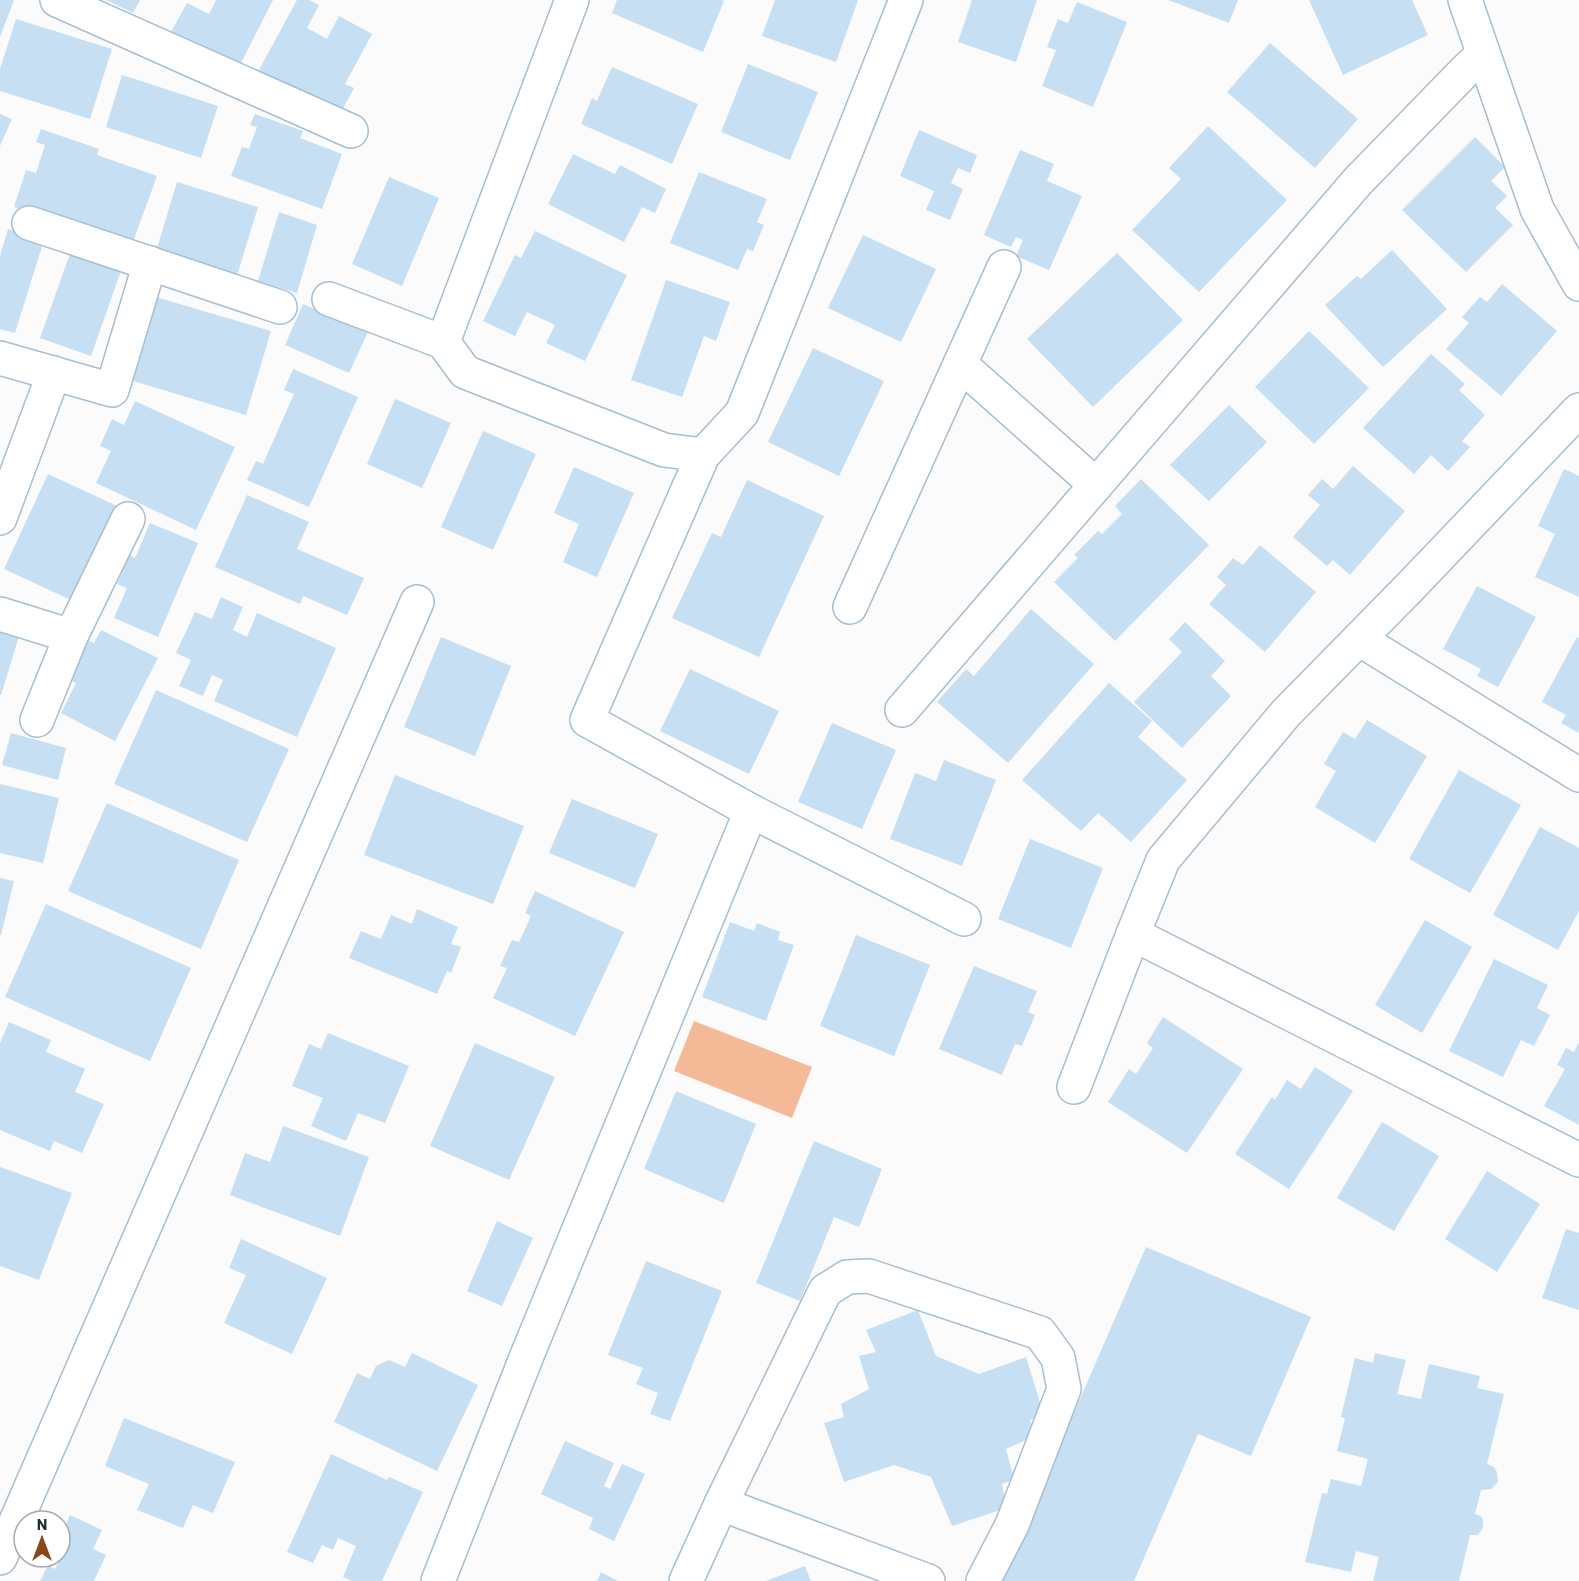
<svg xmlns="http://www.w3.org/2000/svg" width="1579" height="1581" viewBox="0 0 1579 1581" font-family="Barlow,sans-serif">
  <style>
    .green { fill: #f4ba98 }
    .building { fill: #c6dff2 }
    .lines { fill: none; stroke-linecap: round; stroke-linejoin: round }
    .minor-casing { stroke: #a6bed0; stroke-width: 36 }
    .tertiary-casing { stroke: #a6bed0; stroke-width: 36 }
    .minor { stroke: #fff; stroke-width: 33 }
    .tertiary { stroke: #fff; stroke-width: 33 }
  </style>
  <rect width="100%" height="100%" fill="#fbfbfb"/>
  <!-- green -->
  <polygon class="green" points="694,1021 812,1067 792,1118 674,1071"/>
  <!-- building -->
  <g class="building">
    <polygon points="0,0 14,0 0,37"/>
    <polygon points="106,0 140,0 133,13"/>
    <polygon points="216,0 273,0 239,67 171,32 187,3 209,14"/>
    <polygon points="297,0 309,0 319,5 307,28 327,39 339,16 372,34 345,84 354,88 340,114 259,70"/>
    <polygon points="617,0 722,0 724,1 703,52 612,13"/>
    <polygon points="775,0 858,0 836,62 762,36"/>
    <polygon points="972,0 1037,0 1016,62 958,42"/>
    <polygon points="1168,0 1238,0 1229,23"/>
    <polygon points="1309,0 1412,0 1428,35 1343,75"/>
    <polygon points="1077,2 1127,22 1093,107 1042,86 1056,50 1047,47 1058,19 1068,23"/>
    <polygon points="16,19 112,49 90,119 0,91 0,69"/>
    <polygon points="1270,43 1358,119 1315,168 1227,92"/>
    <polygon points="748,64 818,92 790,160 721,132"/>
    <polygon points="612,67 698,104 672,164 581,124 592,98 597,101"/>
    <polygon points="122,75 218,106 201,158 106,127"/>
    <polygon points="0,114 12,119 0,146"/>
    <polygon points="255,114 303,131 300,138 342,154 322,209 231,176 242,147 249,149 257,127 250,125"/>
    <polygon points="1208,126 1287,200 1199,292 1132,230 1181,179 1169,168"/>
    <polygon points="41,129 99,149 97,155 157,176 133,242 76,229 14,207 26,170 36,173 45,145 36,142"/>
    <polygon points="919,130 977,155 970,173 958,168 951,183 963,189 950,220 926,210 934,191 900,176"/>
    <polygon points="1475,137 1505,167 1491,181 1507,196 1495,208 1513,225 1466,272 1402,210"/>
    <polygon points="1020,150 1054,164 1047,181 1082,196 1049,270 1016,256 1023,240 1016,237 1011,247 984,235"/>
    <polygon points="573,154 615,174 620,165 666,189 655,213 642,207 624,242 548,204"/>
    <polygon points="699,172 767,199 757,222 764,225 753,251 747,249 738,270 670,243"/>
    <polygon points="389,177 439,198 402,286 352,264"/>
    <polygon points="177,182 258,207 236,279 155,255"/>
    <polygon points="279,212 317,225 297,293 258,281"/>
    <polygon points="8,229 44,240 15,333 0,329 0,256"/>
    <polygon points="535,231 627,275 585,361 546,343 555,325 527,312 515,336 483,321 515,255 521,258"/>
    <polygon points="863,235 936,269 901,342 828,308"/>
    <polygon points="72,248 123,265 91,356 40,338"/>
    <polygon points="1392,250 1447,309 1383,367 1325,305 1357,276 1361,279"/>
    <polygon points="1117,253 1183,320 1093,407 1027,339"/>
    <polygon points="666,280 730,302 716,341 704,336 682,397 631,380"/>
    <polygon points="1502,284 1557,331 1501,396 1446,349 1469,323 1462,317 1480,297 1487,302"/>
    <polygon points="156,297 271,331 246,415 130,380"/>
    <polygon points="303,304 368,332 349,373 285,345"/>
    <polygon points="1309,331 1369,388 1314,444 1255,387"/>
    <polygon points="813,348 884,381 839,476 768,442"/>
    <polygon points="1431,354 1465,384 1459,390 1485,415 1462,441 1470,447 1448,471 1431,455 1414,474 1363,428"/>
    <polygon points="293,369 358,397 309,507 247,480 256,461 263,464 294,394 284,390"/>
    <polygon points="395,399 451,423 422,488 367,464"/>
    <polygon points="135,401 235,447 196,530 96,483 111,451 100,446 112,419 124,425"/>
    <polygon points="1229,405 1267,442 1209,501 1170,465"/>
    <polygon points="483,431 536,454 493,550 441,527"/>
    <polygon points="1353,466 1405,511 1350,575 1333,560 1327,566 1293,537 1320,505 1308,495 1322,479 1333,489"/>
    <polygon points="574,467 634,493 597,577 563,562 579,524 554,513"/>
    <polygon points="1564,469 1579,476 1579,597 1535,577 1555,534 1538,526"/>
    <polygon points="48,474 117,506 73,601 4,569"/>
    <polygon points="1141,479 1209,545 1115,641 1054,582 1078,558 1074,555 1098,531 1102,534 1122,514 1115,506"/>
    <polygon points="747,480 824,516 759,657 672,618 712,533 721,537"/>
    <polygon points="247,495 309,522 297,549 364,578 347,615 303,596 300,604 215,567"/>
    <polygon points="150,523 198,543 158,637 114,618 127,588 117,584 130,555 135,558"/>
    <polygon points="1260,545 1316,592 1265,652 1209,604 1226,585 1217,577 1233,558 1243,565"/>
    <polygon points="1477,586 1536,617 1498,687 1477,676 1481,669 1443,649"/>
    <polygon points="221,597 243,607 233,630 247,637 257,613 336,648 297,737 214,701 223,680 212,675 203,696 179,686 191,660 176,653 195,612 212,619"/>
    <polygon points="1031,609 1094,664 1008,763 937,702 966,669 974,676"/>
    <polygon points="1185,622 1225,661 1211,676 1231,696 1182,748 1134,702 1182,652 1169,639"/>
    <polygon points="0,627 20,633 1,695 0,695"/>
    <polygon points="101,630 158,658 115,741 61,713 76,683 68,679 88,640 94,643"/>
    <polygon points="441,637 511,666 475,756 404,727"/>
    <polygon points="1577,637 1579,638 1579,733 1561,723 1566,715 1542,702"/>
    <polygon points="690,669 779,711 749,774 660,731"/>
    <polygon points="1109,683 1152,721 1138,737 1187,780 1131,842 1098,813 1081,831 1022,780"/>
    <polygon points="156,690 289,749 247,842 114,784"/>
    <polygon points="1367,720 1427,756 1375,843 1315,807 1336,771 1324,764 1343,732 1355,739"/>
    <polygon points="832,723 896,750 862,829 798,802"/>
    <polygon points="11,733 66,748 58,780 2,765"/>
    <polygon points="944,760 996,780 962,866 890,839 915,773 936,781"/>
    <polygon points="1459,770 1521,805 1470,893 1409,859"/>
    <polygon points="395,775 524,826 493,904 364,855"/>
    <polygon points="0,784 59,798 43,863 0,853"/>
    <polygon points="572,799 658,834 635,888 549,853"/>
    <polygon points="107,803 239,860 201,949 68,891"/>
    <polygon points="1540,827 1579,848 1579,911 1558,950 1493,915"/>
    <polygon points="1030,839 1103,868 1071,948 998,919"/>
    <polygon points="0,878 14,881 1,935 0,935"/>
    <polygon points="535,891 624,932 575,1036 493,998 507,968 500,966 512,940 519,942 531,916 525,913"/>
    <polygon points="46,904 191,968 150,1061 5,997"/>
    <polygon points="417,909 458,927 451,944 461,947 451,973 447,971 437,994 349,958 361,931 381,939 391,915 412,924"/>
    <polygon points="1425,920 1472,947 1422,1033 1375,1005"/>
    <polygon points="730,922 754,931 757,923 780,932 778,940 794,945 766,1021 702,997"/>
    <polygon points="856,935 930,965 894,1056 820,1026"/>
    <polygon points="1494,959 1548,985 1537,1008 1550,1015 1534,1046 1521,1040 1503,1077 1449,1051"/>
    <polygon points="974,966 1037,991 1028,1012 1035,1015 1022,1046 1015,1044 1002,1075 939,1049"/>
    <polygon points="1163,1017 1243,1069 1187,1153 1108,1102 1129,1069 1136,1074 1153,1048 1147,1043"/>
    <polygon points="9,1022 51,1040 46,1052 85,1069 75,1092 104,1104 82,1153 54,1141 50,1151 0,1130 0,1043"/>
    <polygon points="328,1033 409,1066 385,1123 358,1113 346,1141 311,1126 323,1098 292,1086 309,1044 321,1049"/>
    <polygon points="1579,1042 1579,1125 1544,1106 1565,1069 1557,1065 1566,1048 1574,1052"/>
    <polygon points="475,1043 555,1077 509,1180 430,1146"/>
    <polygon points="1315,1067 1353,1091 1289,1189 1235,1154 1272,1097 1275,1100 1287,1080 1301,1089"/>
    <polygon points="676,1091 756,1124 724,1203 644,1169"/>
    <polygon points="1382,1122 1439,1156 1394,1231 1337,1198"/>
    <polygon points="283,1126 369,1157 340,1236 230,1195 245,1153 270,1162"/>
    <polygon points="814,1141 882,1169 859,1227 834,1217 800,1301 756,1283"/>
    <polygon points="0,1167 72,1193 39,1280 0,1266"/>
    <polygon points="1487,1171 1540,1204 1497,1272 1445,1239"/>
    <polygon points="497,1221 533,1238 502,1306 467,1291"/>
    <polygon points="1566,1229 1579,1233 1579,1310 1542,1298"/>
    <polygon points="241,1239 327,1278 292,1354 224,1323 246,1275 229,1268"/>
    <polygon points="1146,1247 1311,1317 1251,1456 1198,1434 1134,1581 1001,1581"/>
    <polygon points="646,1261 722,1291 670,1421 650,1414 658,1393 636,1384 643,1368 608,1355"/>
    <polygon points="918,1310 936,1356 979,1374 1026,1357 1044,1415 1030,1420 1035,1436 1006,1449 1014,1479 1002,1484 1006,1508 952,1526 931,1477 894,1465 844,1482 824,1423 844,1417 841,1404 869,1389 859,1356 876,1352 866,1330"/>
    <polygon points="412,1353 478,1385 437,1471 334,1422 357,1373 370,1379 376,1366 389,1360 405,1367"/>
    <polygon points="1375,1353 1406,1360 1397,1394 1421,1399 1429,1364 1480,1376 1477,1388 1504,1394 1487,1464 1494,1467 1497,1472 1498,1482 1491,1489 1481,1490 1475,1514 1481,1516 1483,1520 1483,1528 1478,1535 1470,1535 1459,1581 1373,1581 1379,1557 1356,1551 1351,1572 1305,1562 1322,1493 1327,1494 1331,1479 1361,1486 1368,1459 1337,1451 1345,1418 1341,1417 1355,1358 1373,1363"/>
    <polygon points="124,1418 235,1462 213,1513 193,1505 183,1528 137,1510 149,1484 105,1466"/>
    <polygon points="565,1441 614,1463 604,1486 610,1489 622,1464 645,1474 614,1541 589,1529 593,1518 541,1494"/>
    <polygon points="331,1454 387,1480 389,1477 423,1492 382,1581 352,1581 343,1577 356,1546 338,1538 333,1550 322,1545 313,1563 287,1552"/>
    <polygon points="70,1515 102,1530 93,1549 106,1555 94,1581 40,1581 48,1565 55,1569 64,1550 60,1548 60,1539"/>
    <polygon points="805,1566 811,1581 766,1581"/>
    <polygon points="601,1572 618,1581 597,1581"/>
  </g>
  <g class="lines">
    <defs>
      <g id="minor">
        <polyline points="57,0 351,131"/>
        <polyline points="572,0 443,342 465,372 664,450 703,455 742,413 906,0"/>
        <polyline points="29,223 280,307"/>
        <polyline points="329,299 443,342"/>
        <polyline points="0,358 112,390 150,263"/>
        <polyline points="960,364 1096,485"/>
        <polyline points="1579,410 1409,588 1286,713 1163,860 1133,934 1579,1160"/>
        <polyline points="703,455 587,720 751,811 964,919"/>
        <polyline points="0,518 54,373"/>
        <polyline points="850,607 1004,267"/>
        <polyline points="0,614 71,636"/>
        <polyline points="1359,639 1579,775"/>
        <polyline points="902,710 1358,181 1464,72 1483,54"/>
        <polyline points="37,720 71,636 128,519"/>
        <polyline points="1074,1087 1133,934"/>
        <polyline points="721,1504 928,1581"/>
        <polyline points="0,1558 417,602"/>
        <polyline points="438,1581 528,1353 751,811"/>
        <polyline points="686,1581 721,1504 825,1291 847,1277 869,1276 1040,1333 1058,1358 1064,1389 1012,1525 983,1581"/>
      </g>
      <polyline id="tertiary" points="1465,0 1537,209 1579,284"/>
    </defs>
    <!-- minor casing -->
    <use href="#minor" class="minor-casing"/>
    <!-- tertiary casing -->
    <use href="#tertiary" class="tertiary-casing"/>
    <!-- minor -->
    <use href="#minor" class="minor"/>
    <!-- tertiary -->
    <use href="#tertiary" class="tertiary"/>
  </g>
  <!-- north arrow -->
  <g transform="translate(42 1539)"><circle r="28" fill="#ffffff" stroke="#a6a9ac" stroke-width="1.5"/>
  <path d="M0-4.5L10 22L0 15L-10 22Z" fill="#8a4718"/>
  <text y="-9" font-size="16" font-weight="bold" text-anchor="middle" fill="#202930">N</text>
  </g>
</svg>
